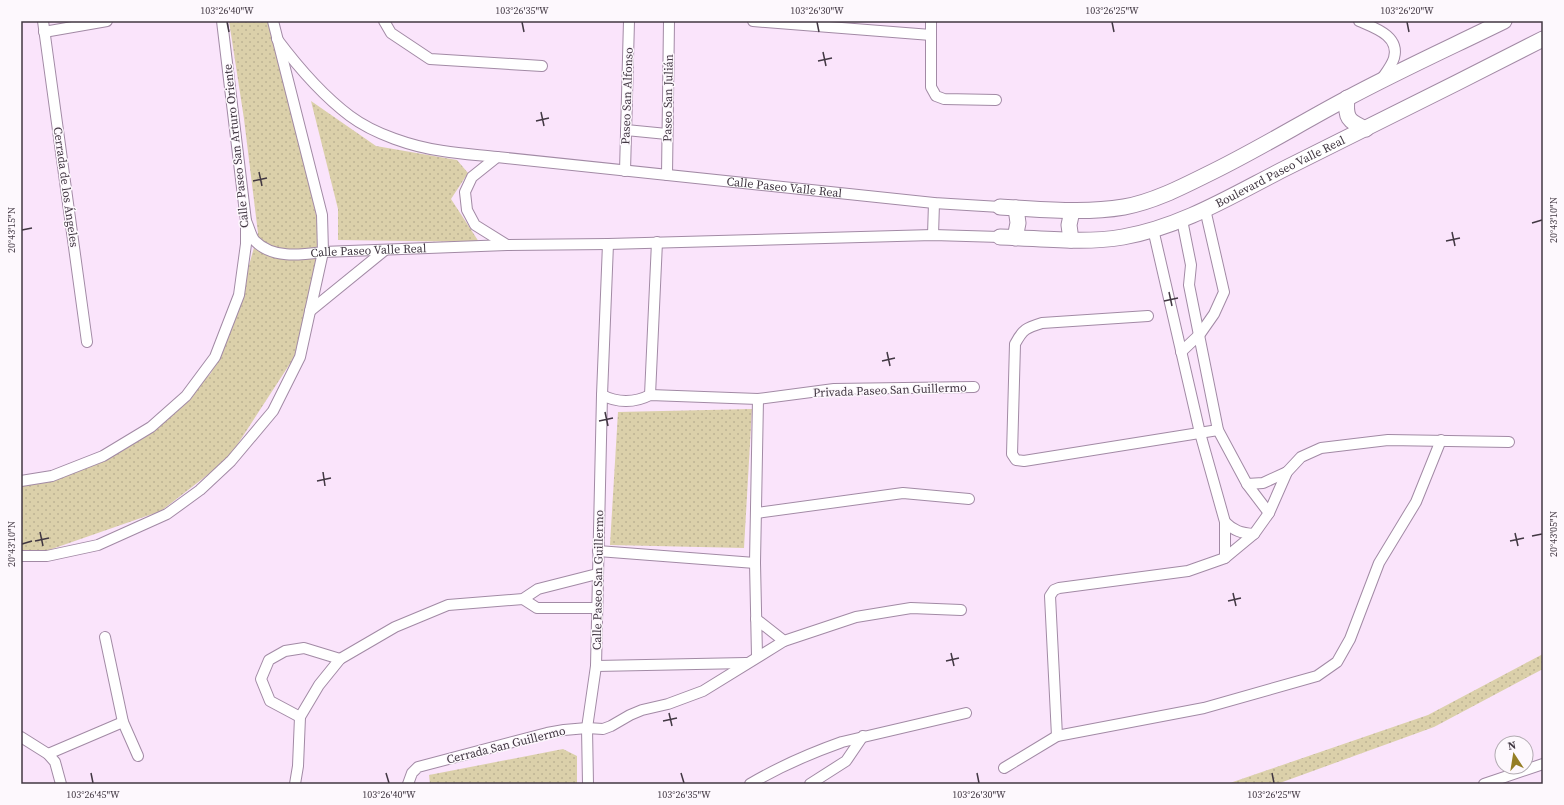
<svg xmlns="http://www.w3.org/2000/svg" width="1564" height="805" viewBox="0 0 1564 805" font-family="'Source Serif 4',serif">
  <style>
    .green { fill: url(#green-dots) }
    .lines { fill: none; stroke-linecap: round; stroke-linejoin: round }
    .street-casing { stroke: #a28aa5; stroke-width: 12 }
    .secondary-casing { stroke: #a28aa5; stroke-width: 17 }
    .street { stroke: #fff; stroke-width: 10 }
    .secondary { stroke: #fff; stroke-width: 15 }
    .ticks { fill: none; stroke: #413742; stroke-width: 1.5 }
    .labels { text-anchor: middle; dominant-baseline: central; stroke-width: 3; stroke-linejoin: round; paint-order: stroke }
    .street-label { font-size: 12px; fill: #413742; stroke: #fdf8fd }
    .neatline { fill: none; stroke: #413742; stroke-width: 1.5 }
    .ticks-label { font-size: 10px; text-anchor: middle; fill: #413742 }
  </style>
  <defs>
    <pattern id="green-dots" width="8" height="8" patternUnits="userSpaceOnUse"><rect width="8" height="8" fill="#dbd0aa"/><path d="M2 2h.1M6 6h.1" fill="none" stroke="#bdb394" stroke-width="1.8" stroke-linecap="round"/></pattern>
  </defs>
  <rect width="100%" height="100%" fill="#fae4fb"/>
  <!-- green -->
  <g class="green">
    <polygon points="229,21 271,21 317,219 317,264 295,356 228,459 161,511 49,550 21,552 21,486 45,482 104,461 156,429 211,373 238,305 258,233 244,119"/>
    <polygon points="311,101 376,146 457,160 468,173 451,199 479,242 338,240 338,209"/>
    <polygon points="752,409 744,548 610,545 618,412"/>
    <polygon points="1543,654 1543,669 1434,727 1277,784 1227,784 1428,715"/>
    <polygon points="563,749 577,756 577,784 430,784 429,775"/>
  </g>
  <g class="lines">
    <defs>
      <g id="street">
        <polyline points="43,21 87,342"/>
        <polyline points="384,21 391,33 430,59 542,66"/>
        <polyline points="753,21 931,35"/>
        <polyline points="931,21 931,87 936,96 944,99 996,100"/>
        <path d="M1359,21C1375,28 1400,36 1394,58C1392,65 1385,74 1381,80"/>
        <polyline points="44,32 107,21"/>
        <path id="s1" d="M277,39C298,67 322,95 350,116C374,134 413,147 443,151C461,154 479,155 497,157L934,203L1000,207"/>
        <polyline points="626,130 667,134"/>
        <polyline points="497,157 472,177 465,192 467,210 475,225 507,245"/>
        <polyline points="625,171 629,21"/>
        <polyline points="667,175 669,21"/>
        <polyline points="1182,220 1191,265 1189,285 1218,430 1247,484 1269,513"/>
        <path id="s2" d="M246,221C249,227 251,237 255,241C273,259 300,255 323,252L507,245L608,244L933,235L1000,237"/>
        <polyline points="1153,229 1200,433 1225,522 1225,558"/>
        <polyline points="933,235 934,203"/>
        <polyline points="310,311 385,250"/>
        <path d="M1148,316L1042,323C1026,328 1023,329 1015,344L1012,454L1016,460L1024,461L1218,430"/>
        <polyline points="1181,352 1200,334 1214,314 1224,292 1205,209"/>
        <path d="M602,395C617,403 635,403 650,395L758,399L834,389L974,387"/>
        <polyline points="650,395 657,242"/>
        <polyline points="21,481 52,476 103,456 151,427 186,396 215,357 239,295 246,244 246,221 222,21"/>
        <polyline points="1247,484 1263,483 1287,472"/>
        <polyline points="757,513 903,493 969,499"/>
        <path d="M1225,522C1234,531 1241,533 1254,534"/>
        <polyline points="598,551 755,563"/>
        <polyline points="21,556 47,556 98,545 167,514 200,490 231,461 273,411 300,357 323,252 322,215 273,21"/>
        <polyline points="523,599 537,608 597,608"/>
        <polyline points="756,619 784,641"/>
        <polyline points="105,637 123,722 138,756"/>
        <polyline points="757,656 755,563 758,399"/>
        <polyline points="596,666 746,663"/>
        <polyline points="300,717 270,701 261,679 269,660 285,651 304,648 340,659"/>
        <polyline points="1057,736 1050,596 1054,590 1059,588 1188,571 1225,558 1254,534 1269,513 1287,472 1301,457 1321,448 1388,440 1509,442"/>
        <polyline points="21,737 48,754 55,762 61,784"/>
        <polyline points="48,754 123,722"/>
        <polyline points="1004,768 1057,736 1204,708 1317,676 1337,662 1350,639 1379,563 1416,502 1441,440"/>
        <polyline points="295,784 298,766 300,717 319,685 340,659 395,627 448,605 523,599 538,589 597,574"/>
        <polyline points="408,784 412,773 418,767 547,733 564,730 587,728 603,729 611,726 630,715 642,710 668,704 703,691 784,641 856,617 911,608 961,610"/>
        <polyline points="588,784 587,728 596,666 602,395 608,244"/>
        <path d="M750,784C779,767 811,753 842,742L966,713"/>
        <polyline points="810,784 846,761 863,736"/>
        <polyline points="1484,784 1543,764"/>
      </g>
      <g id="secondary">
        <path d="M1347,98C1345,118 1348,121 1366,129"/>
        <path d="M1000,207C1041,209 1083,214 1124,207C1152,202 1180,188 1206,175C1254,152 1299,124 1346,99C1398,71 1451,47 1504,21"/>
        <path id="s3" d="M1000,237C1040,238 1083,244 1123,237C1181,227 1233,195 1284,169C1371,126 1457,83 1543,39"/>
        <polyline points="1015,238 1018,223 1016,208"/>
        <polyline points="1071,240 1069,225 1072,211"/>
      </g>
    </defs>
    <!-- street casing -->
    <use href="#street" class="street-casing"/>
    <!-- secondary casing -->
    <use href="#secondary" class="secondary-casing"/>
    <!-- street -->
    <use href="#street" class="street"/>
    <!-- secondary -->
    <use href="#secondary" class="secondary"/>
  </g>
  <!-- ticks -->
  <path class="ticks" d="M227,22L229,32M522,22L524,32M817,22L819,32M1112,22L1114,32M1407,22L1409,32M823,52L826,66M818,61L832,58M541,112L544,126M536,121L549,118M259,172L262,186M253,181L267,178M1532,223L1542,220M22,230L32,228M1452,232L1455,246M1446,241L1460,238M1169,292L1172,306M1164,301L1178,298M887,352L890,366M882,361L895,358M605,412L608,426M599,421L613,418M323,472L325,486M317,481L331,478M40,532L43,546M1515,533L1518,546M1532,536L1542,534M35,541L49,538M1510,541L1524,538M22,544L32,541M1233,593L1236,606M1228,601L1241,598M951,653L954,666M946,661L959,658M669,713L672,726M663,721L677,718M91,773L93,783M386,773L389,783M681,773L684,783M977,773L979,783M1272,773L1274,783"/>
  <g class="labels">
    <!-- street labels -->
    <g class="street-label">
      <text transform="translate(627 96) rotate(-88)">Paseo San Alfonso</text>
      <text transform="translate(668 98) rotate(-89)">Paseo San Julián</text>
      <text transform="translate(236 146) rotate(-96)">Calle Paseo San Arturo Oriente</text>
      <text stroke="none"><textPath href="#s3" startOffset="294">Boulevard Paseo Valle Real</textPath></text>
      <text transform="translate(66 187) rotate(82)">Cerrada de los Ángeles</text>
      <text stroke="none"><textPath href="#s1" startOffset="550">Calle Paseo Valle Real</textPath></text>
      <text stroke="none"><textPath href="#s2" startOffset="139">Calle Paseo Valle Real</textPath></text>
      <text transform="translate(890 390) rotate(-2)">Privada Paseo San Guillermo</text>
      <text transform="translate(598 580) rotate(-89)">Calle Paseo San Guillermo</text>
      <text transform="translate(506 745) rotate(-14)">Cerrada San Guillermo</text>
    </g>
  </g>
  <!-- border -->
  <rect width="1564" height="805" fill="none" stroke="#fdf8fd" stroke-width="44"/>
  <!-- north arrow -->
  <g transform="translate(1514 755) rotate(348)"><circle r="19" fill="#fdf8fd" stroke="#b2abb2"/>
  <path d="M0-3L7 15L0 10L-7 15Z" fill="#957e25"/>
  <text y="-6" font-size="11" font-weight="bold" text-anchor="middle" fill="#413742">N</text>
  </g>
  <rect x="22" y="22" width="1520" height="761" class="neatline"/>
  <g class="ticks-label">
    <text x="227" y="14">103°26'40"W</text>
    <text x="522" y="14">103°26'35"W</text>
    <text x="817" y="14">103°26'30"W</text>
    <text x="1112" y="14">103°26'25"W</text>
    <text x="1407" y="14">103°26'20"W</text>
    <text transform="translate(1553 220) rotate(-90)" y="4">20°43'10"N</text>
    <text transform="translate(11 230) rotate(-90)" y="4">20°43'15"N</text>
    <text transform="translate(1553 534) rotate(-90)" y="4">20°43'05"N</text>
    <text transform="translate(11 544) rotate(-90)" y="4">20°43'10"N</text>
    <text x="93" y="798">103°26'45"W</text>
    <text x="389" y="798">103°26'40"W</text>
    <text x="684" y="798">103°26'35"W</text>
    <text x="979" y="798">103°26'30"W</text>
    <text x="1274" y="798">103°26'25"W</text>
  </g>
</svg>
